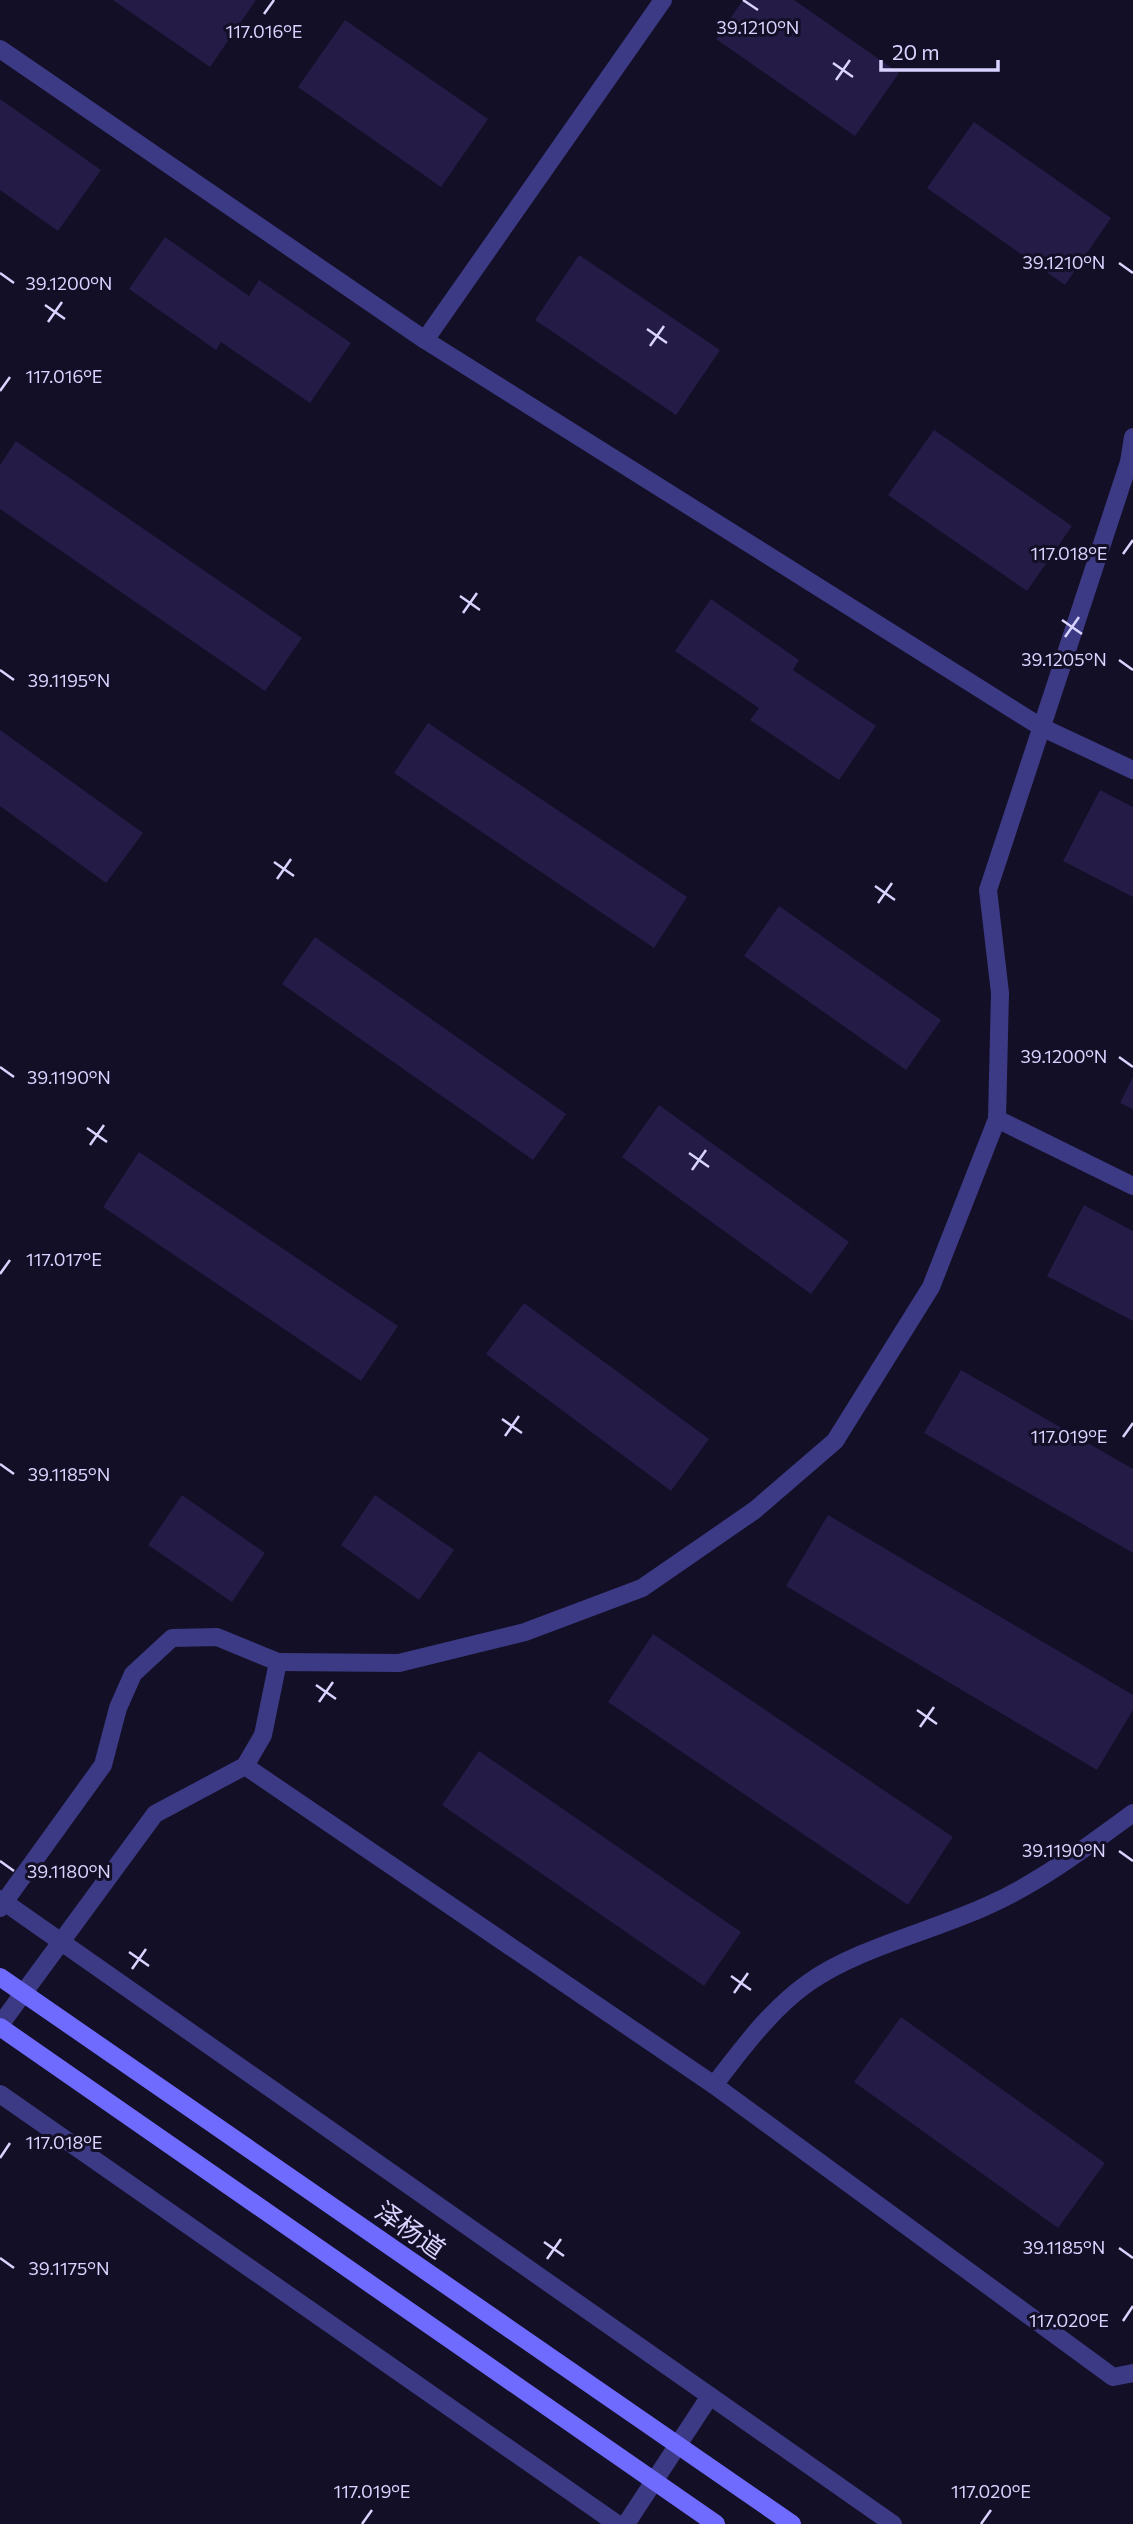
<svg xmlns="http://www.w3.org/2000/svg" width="1133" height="2524" viewBox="0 0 1133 2524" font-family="Commissioner,'Noto Sans SC',sans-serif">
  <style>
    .building { fill: #241b47 }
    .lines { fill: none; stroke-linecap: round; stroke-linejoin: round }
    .street { stroke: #3d3a85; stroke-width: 18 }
    .secondary { stroke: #6f6bff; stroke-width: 18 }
    .ticks { fill: none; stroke: #d9d4ff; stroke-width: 2.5 }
    .labels { text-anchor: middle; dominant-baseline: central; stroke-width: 6; stroke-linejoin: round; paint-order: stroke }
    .street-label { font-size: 26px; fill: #d9d4ff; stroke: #130f26 }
    .ticks-label { font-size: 18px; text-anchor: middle; fill: #d9d4ff; stroke: #130f26; stroke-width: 6; stroke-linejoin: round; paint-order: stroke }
  </style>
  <rect width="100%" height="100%" fill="#130f26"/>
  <!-- building -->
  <g class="building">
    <polygon points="113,0 256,0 210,67"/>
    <polygon points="743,0 794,0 899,73 855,136 716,39"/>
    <polygon points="345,20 488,119 441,187 298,87"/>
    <polygon points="0,99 101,170 58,231 0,190"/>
    <polygon points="974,122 1111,218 1065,285 927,188"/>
    <polygon points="165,237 249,296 259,280 351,343 310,403 221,342 216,350 129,289"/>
    <polygon points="579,255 720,350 676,415 535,320"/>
    <polygon points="934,430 1072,526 1027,591 888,495"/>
    <polygon points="16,441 302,638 265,691 0,509 0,465"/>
    <polygon points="711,599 799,660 793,670 876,726 839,780 750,720 759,708 675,651"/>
    <polygon points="428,723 687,897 654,948 394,773"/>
    <polygon points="0,730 143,833 106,883 0,806"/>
    <polygon points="1100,790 1133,807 1133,897 1063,861"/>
    <polygon points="779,906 941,1020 906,1070 744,956"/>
    <polygon points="315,937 566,1114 533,1160 282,984"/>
    <polygon points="1133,1077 1133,1109 1120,1103"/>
    <polygon points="659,1105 849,1242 811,1294 622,1157"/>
    <polygon points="139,1152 398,1326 361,1381 103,1207"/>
    <polygon points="1084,1205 1133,1231 1133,1321 1047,1276"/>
    <polygon points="524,1303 709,1439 671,1491 486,1354"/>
    <polygon points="961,1370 1133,1469 1133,1553 924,1433"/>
    <polygon points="182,1495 265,1553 232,1602 148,1545"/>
    <polygon points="375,1495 454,1550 419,1600 341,1545"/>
    <polygon points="828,1515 1133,1695 1133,1710 1097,1770 786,1586"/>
    <polygon points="653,1634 953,1837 908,1905 608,1702"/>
    <polygon points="479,1751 741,1932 704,1986 442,1805"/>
    <polygon points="901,2017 1105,2163 1058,2228 854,2082"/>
  </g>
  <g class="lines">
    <!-- street -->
    <g class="street">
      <polyline points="0,49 425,340 1041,727 1133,770"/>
      <polyline points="425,340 663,0"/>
      <polyline points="997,1119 1133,1186"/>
      <polyline points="278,1662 399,1663 525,1632 642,1588 755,1510 835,1441 931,1287 997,1119 1000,993 988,890 1129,462 1133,437"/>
      <polyline points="245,1766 714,2085 1113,2377 1133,2373"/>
      <polyline points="0,1899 893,2524"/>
      <polyline points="0,1908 103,1765 118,1708 133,1674 172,1638 217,1637 278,1662 263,1735 245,1766 155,1814 0,2025"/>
      <path d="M714,2085C743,2048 769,2011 808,1983C857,1948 933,1931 989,1905C1040,1882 1088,1846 1133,1813"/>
      <polyline points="0,2094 617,2524"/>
      <polyline points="626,2524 710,2396"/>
    </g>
    <!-- secondary -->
    <g class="secondary">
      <polyline points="0,1977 792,2524"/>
      <polyline points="0,2027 716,2524"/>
    </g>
  </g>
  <!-- ticks -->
  <path class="ticks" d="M743,0L758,10M264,14L274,0M833,63L853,77M836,80L850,60M1119,263L1133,273M0,273L14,283M45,305L65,319M48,322L62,302M647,329L667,343M650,346L664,326M0,391L10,377M1123,554L1133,540M460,596L480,610M463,613L477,593M1062,620L1082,634M1065,637L1079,617M1119,660L1133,670M0,670L14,680M274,862L294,876M277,879L291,859M875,886L895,900M878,903L892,883M1119,1057L1133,1067M0,1067L14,1077M87,1128L107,1142M90,1145L104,1125M689,1153L709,1167M692,1170L706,1150M0,1274L10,1260M502,1419L522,1433M505,1436L519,1416M1123,1437L1133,1423M0,1464L14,1474M316,1685L336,1699M319,1702L333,1682M917,1710L937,1724M920,1727L934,1707M1119,1851L1133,1861M0,1861L14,1871M129,1952L149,1966M132,1969L146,1949M731,1976L751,1990M734,1993L748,1973M0,2158L10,2143M544,2242L564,2256M1119,2248L1133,2258M0,2258L14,2268M547,2259L561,2239M1123,2321L1133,2306M362,2524L372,2510M981,2524L991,2510"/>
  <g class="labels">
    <!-- street labels -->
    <g class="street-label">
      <text transform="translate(411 2229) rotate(35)">泽杨道</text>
    </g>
  </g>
  <g class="ticks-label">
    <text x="758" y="34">39.1210°N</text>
    <text x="264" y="38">117.016°E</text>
    <text x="1064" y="269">39.1210°N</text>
    <text x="69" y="290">39.1200°N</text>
    <text x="64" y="383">117.016°E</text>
    <text x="1069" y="560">117.018°E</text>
    <text x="1064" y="666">39.1205°N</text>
    <text x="69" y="687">39.1195°N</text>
    <text x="1064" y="1063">39.1200°N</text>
    <text x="69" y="1084">39.1190°N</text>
    <text x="64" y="1266">117.017°E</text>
    <text x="1069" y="1443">117.019°E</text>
    <text x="69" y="1481">39.1185°N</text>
    <text x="1064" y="1857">39.1190°N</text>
    <text x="69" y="1878">39.1180°N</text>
    <text x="64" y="2149">117.018°E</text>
    <text x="1064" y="2254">39.1185°N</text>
    <text x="69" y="2275">39.1175°N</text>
    <text x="1069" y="2327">117.020°E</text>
    <text x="372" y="2498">117.019°E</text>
    <text x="991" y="2498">117.020°E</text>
  </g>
  <!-- scale -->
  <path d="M881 60v10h117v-10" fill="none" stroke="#d9d4ff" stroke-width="3.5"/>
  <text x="892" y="60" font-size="21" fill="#d9d4ff" stroke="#130f26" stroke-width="5" paint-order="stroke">20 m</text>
</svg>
